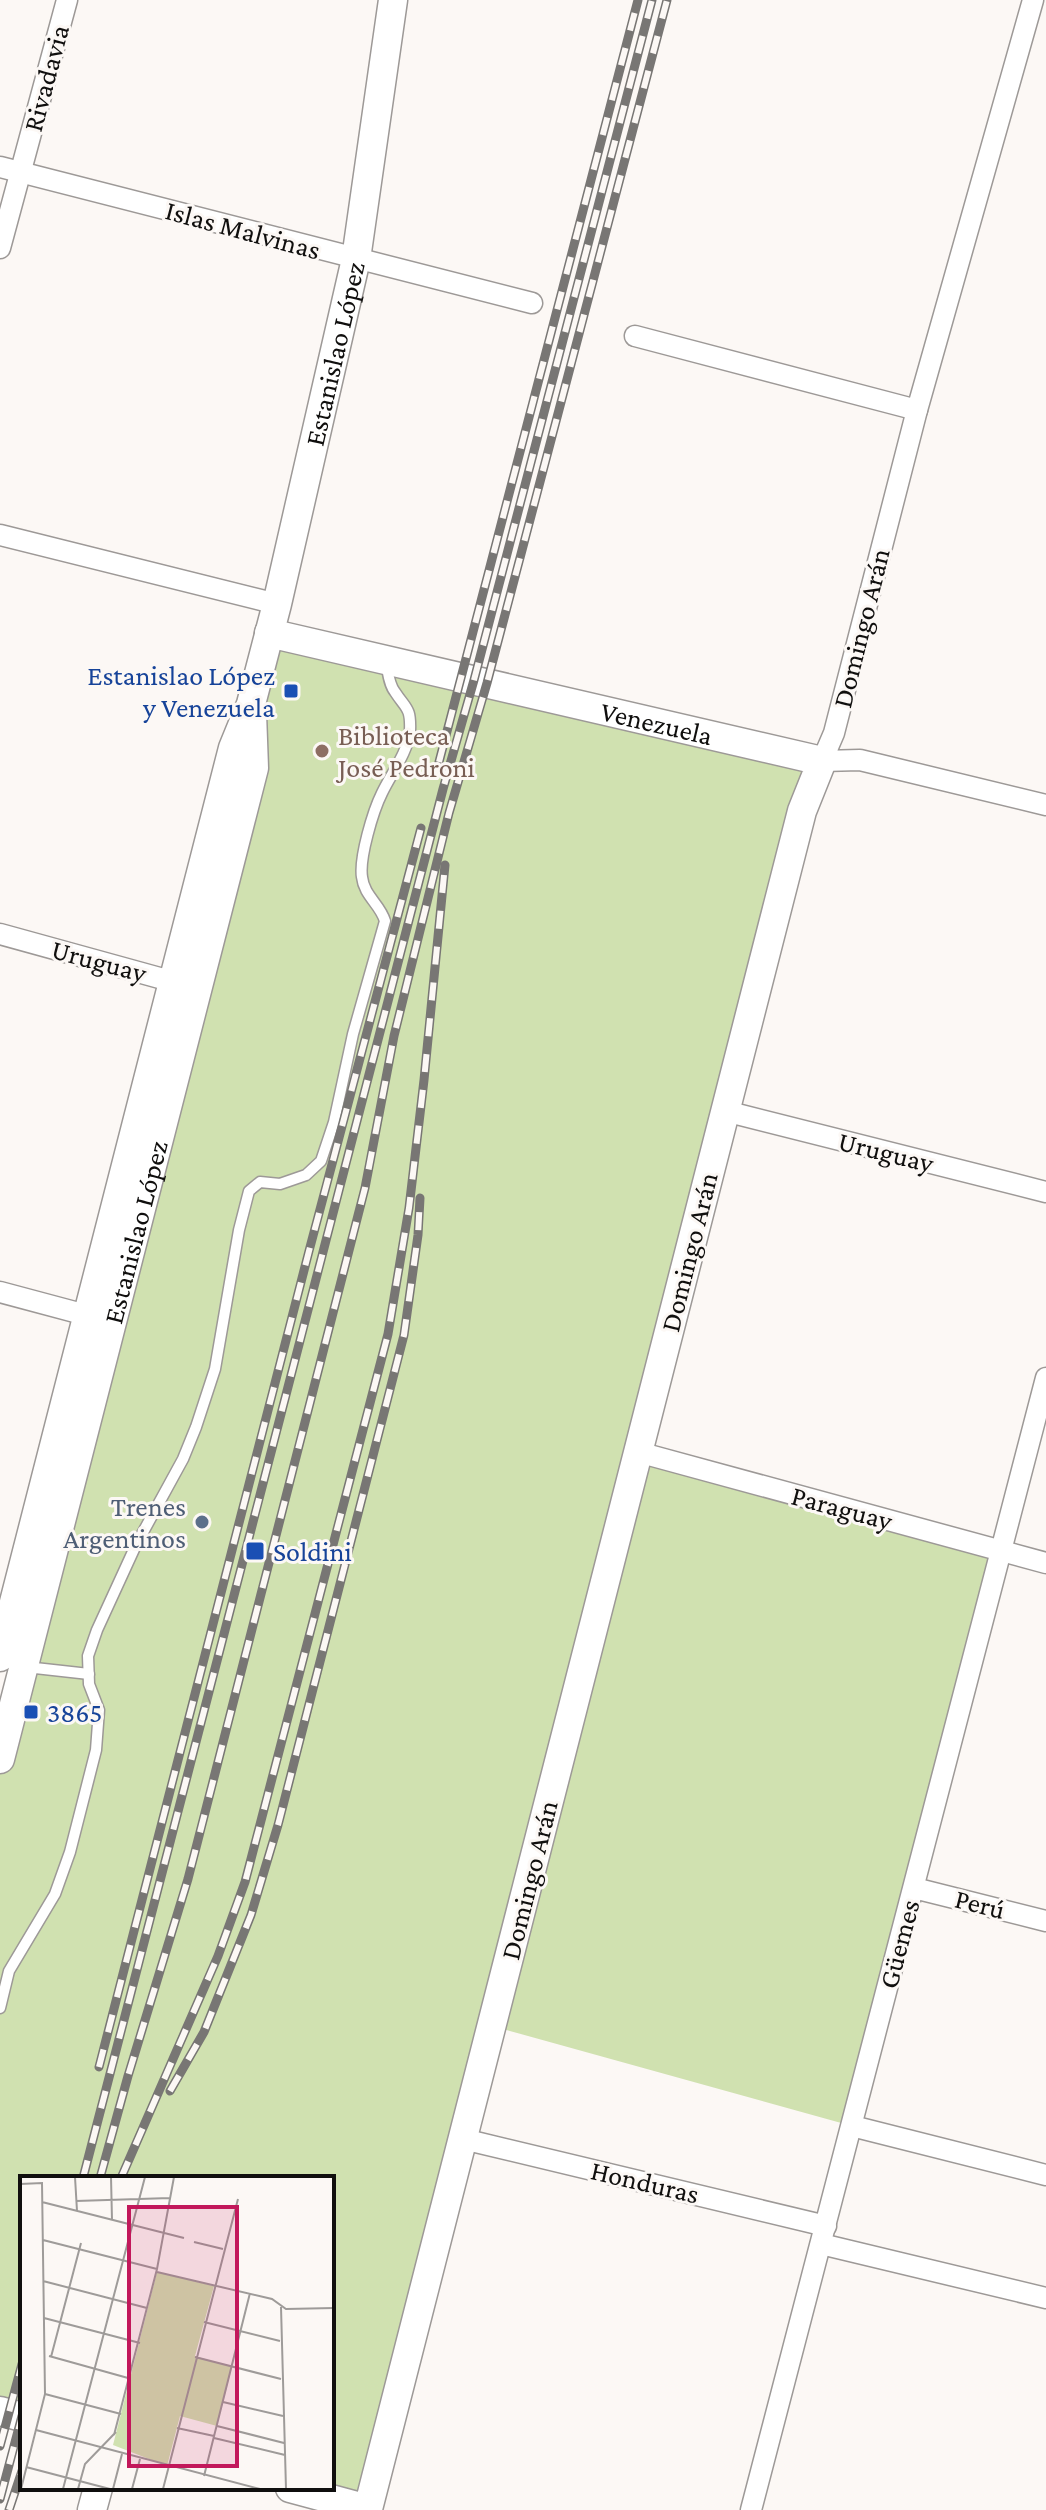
<svg xmlns="http://www.w3.org/2000/svg" width="1046" height="2510" viewBox="0 0 1046 2510" font-family="'Crimson Pro',serif">
  <style>
    .green { fill: #d0e1b0 }
    .lines { fill: none; stroke-linecap: round; stroke-linejoin: round }
    .lane-casing { stroke: #9d9997; stroke-width: 13 }
    .street-casing { stroke: #9d9997; stroke-width: 23 }
    .secondary-casing { stroke: #9d9997; stroke-width: 31 }
    .lane { stroke: #fff; stroke-width: 10 }
    .street { stroke: #fff; stroke-width: 20 }
    .secondary { stroke: #fff; stroke-width: 28 }
    .rail-casing { stroke: #787674; stroke-width: 9 }
    .rail { stroke: #fcf8f5; stroke-width: 6; stroke-dasharray: 18; stroke-linecap: butt }
    .transit-dot { fill: #1a4fb4; stroke: #fcf8f5; stroke-width: 3 }
    .education-dot { fill: #8d6e63; stroke: #fcf8f5; stroke-width: 3 }
    .service-dot { fill: #5c6f8a; stroke: #fcf8f5; stroke-width: 3 }
    .labels { text-anchor: middle; dominant-baseline: central; stroke-width: 6; stroke-linejoin: round; paint-order: stroke }
    .street-label { font-size: 28px; fill: #100f0e; stroke: #fcf8f5 }
    .transit-label { font-size: 28px; fill: #164399; stroke: #fcf8f5; text-anchor: start }
    .education-label { font-size: 28px; fill: #785e54; stroke: #fcf8f5; text-anchor: start }
    .service-label { font-size: 28px; fill: #4e5e75; stroke: #fcf8f5; text-anchor: end }
    .inset-road { fill: none; stroke: #9e9b99; stroke-width: 2 }
    .view { fill: #c2185b; fill-opacity: 0.15; stroke: #c2185b; stroke-width: 4 }
    .inset-edge { fill: none; stroke: #100f0e; stroke-width: 4 }
  </style>
  <rect width="100%" height="100%" fill="#fcf8f5"/>
  <!-- green -->
  <polygon class="green" points="269,633 822,761 638,1452 1002,1553 852,2126 492,2026 368,2509 332,2488 332,2178 22,2178 22,2417 0,2411 0,1759"/>
  <g class="lines">
    <defs>
      <g id="lane">
        <polyline points="26,1667 89,1674"/>
        <path d="M0,2008L9,1971L55,1894L70,1852L96,1750L99,1710L89,1684L88,1656L97,1630L136,1545L183,1459L196,1427L215,1369L239,1230L249,1191L260,1182L280,1184L306,1175L321,1161L334,1122L353,1034L385,921C380,904 364,896 362,877C359,858 373,811 382,793C391,774 408,752 410,731C411,707 406,709 395,692C389,685 388,672 386,663"/>
      </g>
      <g id="street">
        <polyline points="1033,0 917,410 834,733 822,761 860,760 1046,805"/>
        <polyline points="0,167 532,303"/>
        <polyline points="0,248 67,0"/>
        <polyline points="635,336 917,410"/>
        <polyline points="0,535 277,604"/>
        <polyline points="0,934 185,985"/>
        <polyline points="725,1111 1046,1192"/>
        <polyline points="0,1292 101,1319"/>
        <polyline points="638,1452 1046,1563"/>
        <polyline points="914,1888 1046,1921"/>
        <polyline points="852,2126 1046,2175"/>
        <polyline points="463,2139 826,2226"/>
        <polyline points="821,2244 1046,2298"/>
        <polyline points="751,2510 1046,1378"/>
      </g>
      <g id="secondary">
        <path id="s1" d="M269,633L822,761L802,811L368,2509L290,2488"/>
        <path id="s2" d="M0,1657L233,748L251,704L277,604L356,259L393,0"/>
        <path id="s3" d="M0,1759L254,768L252,713"/>
        <polyline points="0,2411 22,2417"/>
        <polyline points="92,2510 98,2488"/>
      </g>
    </defs>
    <!-- lane casing -->
    <use href="#lane" class="lane-casing"/>
    <!-- street casing -->
    <use href="#street" class="street-casing"/>
    <!-- secondary casing -->
    <use href="#secondary" class="secondary-casing"/>
    <!-- lane -->
    <use href="#lane" class="lane"/>
    <!-- street -->
    <use href="#street" class="street"/>
    <!-- secondary -->
    <use href="#secondary" class="secondary"/>
    <defs>
      <g id="rail">
        <polyline points="439,762 638,0"/>
        <polyline points="99,2067 309,1251 421,828"/>
        <polyline points="170,2091 204,2032 251,1915 278,1825 404,1335 418,1235 420,1198"/>
        <polyline points="83,2178 443,789 474,680 652,0"/>
        <polyline points="100,2178 128,2076 188,1879 365,1188 394,1036 449,813 487,683 667,0"/>
        <polyline points="121,2178 218,1956 245,1882 388,1334 409,1208 424,1080 445,865"/>
        <polyline points="0,2446 22,2364"/>
        <polyline points="0,2499 22,2416"/>
        <polyline points="9,2510 22,2471"/>
      </g>
    </defs>
    <!-- rail casing -->
    <use href="#rail" class="rail-casing"/>
    <!-- rail -->
    <use href="#rail" class="rail"/>
  </g>
  <!-- markers -->
  <g class="transit-dot">
    <rect x="283" y="683" width="16" height="16" rx="4"/>
    <rect x="245" y="1541" width="20" height="20" rx="4"/>
    <rect x="23" y="1704" width="16" height="16" rx="4"/>
  </g>
  <circle class="education-dot" cx="322" cy="751" r="8"/>
  <circle class="service-dot" cx="202" cy="1522" r="8"/>
  <g class="labels">
    <!-- street labels -->
    <g class="street-label">
      <text transform="translate(46 78) rotate(-75)">Rivadavia</text>
      <text transform="translate(243 230) rotate(15)">Islas Malvinas</text>
      <text stroke="none"><textPath href="#s2" startOffset="1346">Estanislao López</textPath></text>
      <text transform="translate(861 628) rotate(-76)">Domingo Arán</text>
      <text stroke="none"><textPath href="#s1" startOffset="398">Venezuela</textPath></text>
      <text transform="translate(99 961) rotate(15)">Uruguay</text>
      <text transform="translate(886 1152) rotate(14)">Uruguay</text>
      <text stroke="none"><textPath href="#s3" startOffset="544">Estanislao López</textPath></text>
      <text transform="translate(689 1252) rotate(-76)">Domingo Arán</text>
      <text transform="translate(842 1508) rotate(15)">Paraguay</text>
      <text transform="translate(529 1880) rotate(-76)">Domingo Arán</text>
      <text transform="translate(980 1904) rotate(14)">Perú</text>
      <text transform="translate(899 1944) rotate(-75)">Güemes</text>
      <text transform="translate(645 2182) rotate(13)">Honduras</text>
    </g>
    <!-- transit labels -->
    <g class="transit-label">
      <text x="275" y="675" text-anchor="end">Estanislao López<tspan x="275" dy="32">y Venezuela</tspan></text>
      <text x="273" y="1551">Soldini</text>
      <text x="47" y="1712">3865</text>
    </g>
    <!-- education labels -->
    <g class="education-label">
      <text x="338" y="735">Biblioteca<tspan x="338" dy="32">José Pedroni</tspan></text>
    </g>
    <!-- service labels -->
    <g class="service-label">
      <text x="186" y="1506">Trenes<tspan x="186" dy="32">Argentinos</tspan></text>
    </g>
  </g>
  <!-- overview -->
  <g transform="translate(20 2176)">
    <rect width="314" height="314" fill="#fcf8f5"/>
    <path d="M137,96L194,110L175,180L212,191L197,250L160,240L147,290L93,269Z" fill="#d0e1b0"/>
    <path class="inset-road" d="M55,1L57,35M91,1L92,44M0,8L22,7L25,218L1,313M56,25L150,22M22,26L164,62M23,64L137,93M174,66L203,73M137,96L252,123L266,133L314,132M23,105L127,132M261,131L266,313M24,142L120,167M184,146L260,165M29,180L108,202M31,181L61,67M175,181L261,203M25,218L101,238M203,226L263,240M197,250L264,267M157,252L194,260M16,254L240,313M94,259L137,93L154,1M194,262L265,279M6,291L90,313M184,300L230,117M43,313L125,1M58,313L65,288L96,256M93,313L102,278M112,313L120,283M143,313L218,23"/>
    <path class="view" d="M109,31H217V290H109Z"/>
    <rect width="314" height="314" class="inset-edge"/>
  </g>
</svg>
